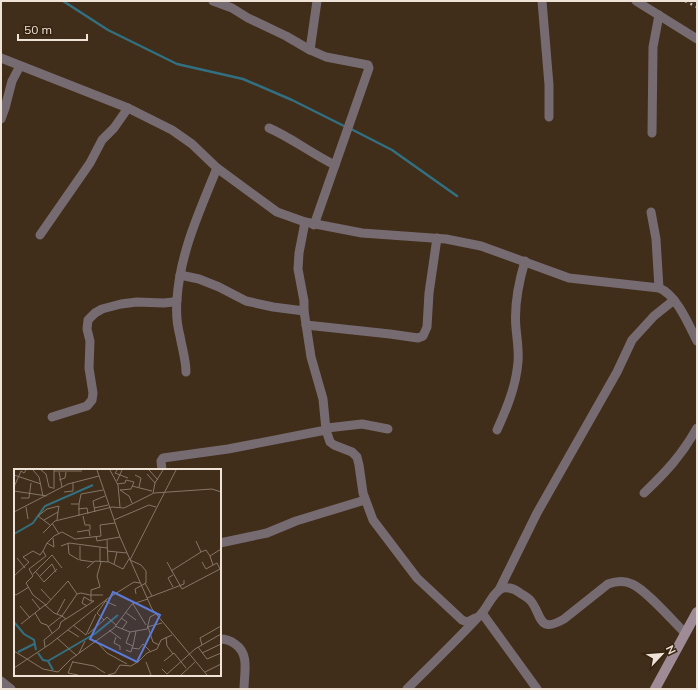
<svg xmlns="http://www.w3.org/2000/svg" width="698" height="690" viewBox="0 0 698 690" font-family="Mulish,sans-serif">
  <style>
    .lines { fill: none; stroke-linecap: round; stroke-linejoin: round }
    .stream { stroke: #327081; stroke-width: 2.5 }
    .minor { stroke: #776b72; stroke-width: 9 }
    .secondary { stroke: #9e8b96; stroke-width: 10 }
    .rail { stroke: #cbbeb0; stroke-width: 2.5; stroke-dasharray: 2 4; stroke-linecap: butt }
    .inset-river { fill: none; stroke: #327081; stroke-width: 2 }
    .inset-road { fill: none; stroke: #867666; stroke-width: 1 }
    .view { fill: #5c7bd8; fill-opacity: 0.15; stroke: #5c7bd8; stroke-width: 2 }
    .inset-edge { fill: none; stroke: #efe3d7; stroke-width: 2 }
  </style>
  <rect width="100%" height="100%" fill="#402d1a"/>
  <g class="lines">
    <!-- stream -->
    <g class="stream">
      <polyline points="63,1 108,30 177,64 243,79 292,100 346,127"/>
      <polyline points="351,129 392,150 457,196"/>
    </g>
    <!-- minor -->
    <g class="minor">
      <polyline points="213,1 232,8 248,18 286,36 310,50"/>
      <polyline points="542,1 549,85 549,117"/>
      <polyline points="636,1 697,39"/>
      <path d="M1,58L128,108L172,130L192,144L217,168L277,212L305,222L362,233L446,239L481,246L569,278L659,288C676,294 689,325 697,341"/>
      <polyline points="1,119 5,108 12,81 20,66"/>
      <path d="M269,128C292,138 312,154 335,165"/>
      <polyline points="652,133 653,47 659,15"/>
      <polyline points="651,212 656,239 659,288"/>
      <polyline points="314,225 369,68 368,65 326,57 310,50 317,1"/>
      <polyline points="40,235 90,163 102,140 114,128 128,108"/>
      <polyline points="180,275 199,279 219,287 246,301 273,307 304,311"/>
      <polyline points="306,325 390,334 418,338 423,336 427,327 429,293 437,238"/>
      <path d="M186,372C186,360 182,348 180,336C177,325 176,311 177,299C180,253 200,210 217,168"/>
      <polyline points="52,417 87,406 92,400 93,393 89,368 90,341 87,329 88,320 95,313 102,309 121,304 137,302 164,303 173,302 177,300"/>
      <polyline points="327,428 362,424 388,429"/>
      <path d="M326,430L330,442L334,445L352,452L357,457L359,465L363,493L373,520L417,578L462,620C468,623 470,621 475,618"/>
      <path d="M497,430C507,408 516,386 518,362C519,350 517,340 516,328C514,307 519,281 525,261"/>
      <polyline points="162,470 161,461 163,458 228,449 326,430 323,399 311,357 304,311 304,301 298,269 299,253 305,222"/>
      <path d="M644,493C666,472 682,455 697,428"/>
      <polyline points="220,543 267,533 296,521 365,500"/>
      <polyline points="499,590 537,513 617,372 632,340 654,316 674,300"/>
      <polyline points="482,613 537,689"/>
      <path d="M220,639C225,639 231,641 235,644C250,654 244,673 244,689"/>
      <polyline points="1,681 11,689"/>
      <path d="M407,689C432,664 458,639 482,613C488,606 494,591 503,588C510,587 515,589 520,593C523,595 527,597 530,600C542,613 537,635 564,619L608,584C616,581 624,580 632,584C646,590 673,621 685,633"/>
    </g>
    <!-- secondary -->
    <polyline class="secondary" points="655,689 697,612"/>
    <!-- rail -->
    <polyline class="rail" points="685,1 697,7"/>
  </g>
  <!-- overview -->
  <g transform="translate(14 469)">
    <rect width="207" height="207" fill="#402d1a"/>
    <path class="inset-river" d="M0,65L19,54L31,37L79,16M0,153L10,165L20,171L22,181M4,183L20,175M24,184L29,191L34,192L39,201M34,192L82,164L104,146"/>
    <path class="inset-road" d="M19,1L25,8L29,27M27,1L32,5L35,18L39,19M83,1L106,68L138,140L193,206M96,1L104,16L106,38M103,1L101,4L114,9M135,1L144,11M40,2H68M45,3L48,18M133,5L141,14L139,24M0,6L27,15M121,6L127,9L125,18M45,11L51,9L52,3M103,12L108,1M141,14L149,1M103,15L111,14L112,11L120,13L117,20L106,21M118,17L138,22M0,18L7,2L10,4L12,1M40,20V1M106,21L115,27L118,34M0,22L33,27M50,23L59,22V13M7,29H15L17,14M57,35H65V47M65,35L67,25L89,21M12,38L14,50M80,39L94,36M64,40L73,39L74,45M0,43L54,15L85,7M81,43L79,32L91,27M69,47L71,56H76V61M30,51L44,43L43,51M100,51L135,36L142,38M38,54L45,65M36,56L24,47L33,40L45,37L44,43M63,63L75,61L76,67M29,64L41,52L98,38L110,39L140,24L198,20L207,23M82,67L83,72L106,68M39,69L40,78L33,74L40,67L48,63L61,70L87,67L86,56L101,54M93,71L94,93M54,74L55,85L65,91M47,77L55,74L93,79M66,77V91L80,93M93,82L113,84M187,83L192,81L196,87L207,80M3,89L11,99M86,93V78M153,93L168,120L206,100L203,94L199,96M188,93L192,100L199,96L196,87M100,95L103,83M73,99L81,92L95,93L109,100L115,90M21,102L30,113L43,100M157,102L187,83L182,72M19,105L38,86L48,99M159,106L154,109L159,118M0,107L15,93L9,88L19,82L26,86L29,82M26,107L38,95L42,103M131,114L138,127M27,120L37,131M0,125L2,126L15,118M122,125L121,120L132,114V102L127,96L116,91L162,1M76,126H89M133,129L170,115V111M18,130L26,140M91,132L102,137M119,135L132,156M32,136L19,126L12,114L19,107L15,100L32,87L29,82L33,74M32,136L54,112L63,125M6,137L16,149M73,137L68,134L70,128L77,132M111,143L122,151M21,144L27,154L33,156L38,164M43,145L51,130M107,149L113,153L108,160M52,150L48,147L63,125L67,124L76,126M7,155L31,136L40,144L48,147M59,156L72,166L82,145M102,156L93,148L90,151L83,144L93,130L120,113L126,114M101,157L116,163L112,174L119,177L118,179L117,183L112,181M34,158L48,147M133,158L148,154M134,158L139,173L145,176M54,161L65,168M95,161L107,170M116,163L133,160L136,148L142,145M74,165L90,151M102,168L100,174L106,177V181M152,168L153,177L159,185M43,169L63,187M81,171L93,184L113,195M188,176L186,169L207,157M119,177L122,162M31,178L30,171L45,159L47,153L80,132H77V121L86,118L83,107L87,93M184,178L193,190L207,184M118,179L125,180L129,175L137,183M0,182L29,200L44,203L57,190L100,159L118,135L134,130M65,184L71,172M188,184L207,175M59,192L54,204L64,206M150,192L160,184L172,199M59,193L80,197L91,204M132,193L137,206M0,199L36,175L93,130M148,200L153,205L181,180L207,165M191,203L207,195M94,206L101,204L106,196L117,197L125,192L133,184L143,180L147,171L158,166M167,206L181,193"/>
    <path class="view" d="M99,123L146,146L123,193L76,170Z"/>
    <rect width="207" height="207" class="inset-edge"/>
  </g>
  <!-- border -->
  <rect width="698" height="690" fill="none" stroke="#efe3d7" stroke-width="4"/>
  <!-- north arrow -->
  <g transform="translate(662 654) rotate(64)" stroke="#352310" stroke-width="3" paint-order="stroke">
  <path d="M0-3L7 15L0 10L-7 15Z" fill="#efe3d7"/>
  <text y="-6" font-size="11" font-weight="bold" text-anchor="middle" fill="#efe3d7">N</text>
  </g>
  <!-- scale -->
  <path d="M18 34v6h69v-6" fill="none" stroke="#efe3d7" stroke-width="2"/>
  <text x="24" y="34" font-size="12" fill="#efe3d7" stroke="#352310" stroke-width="3" paint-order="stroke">50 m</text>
</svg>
